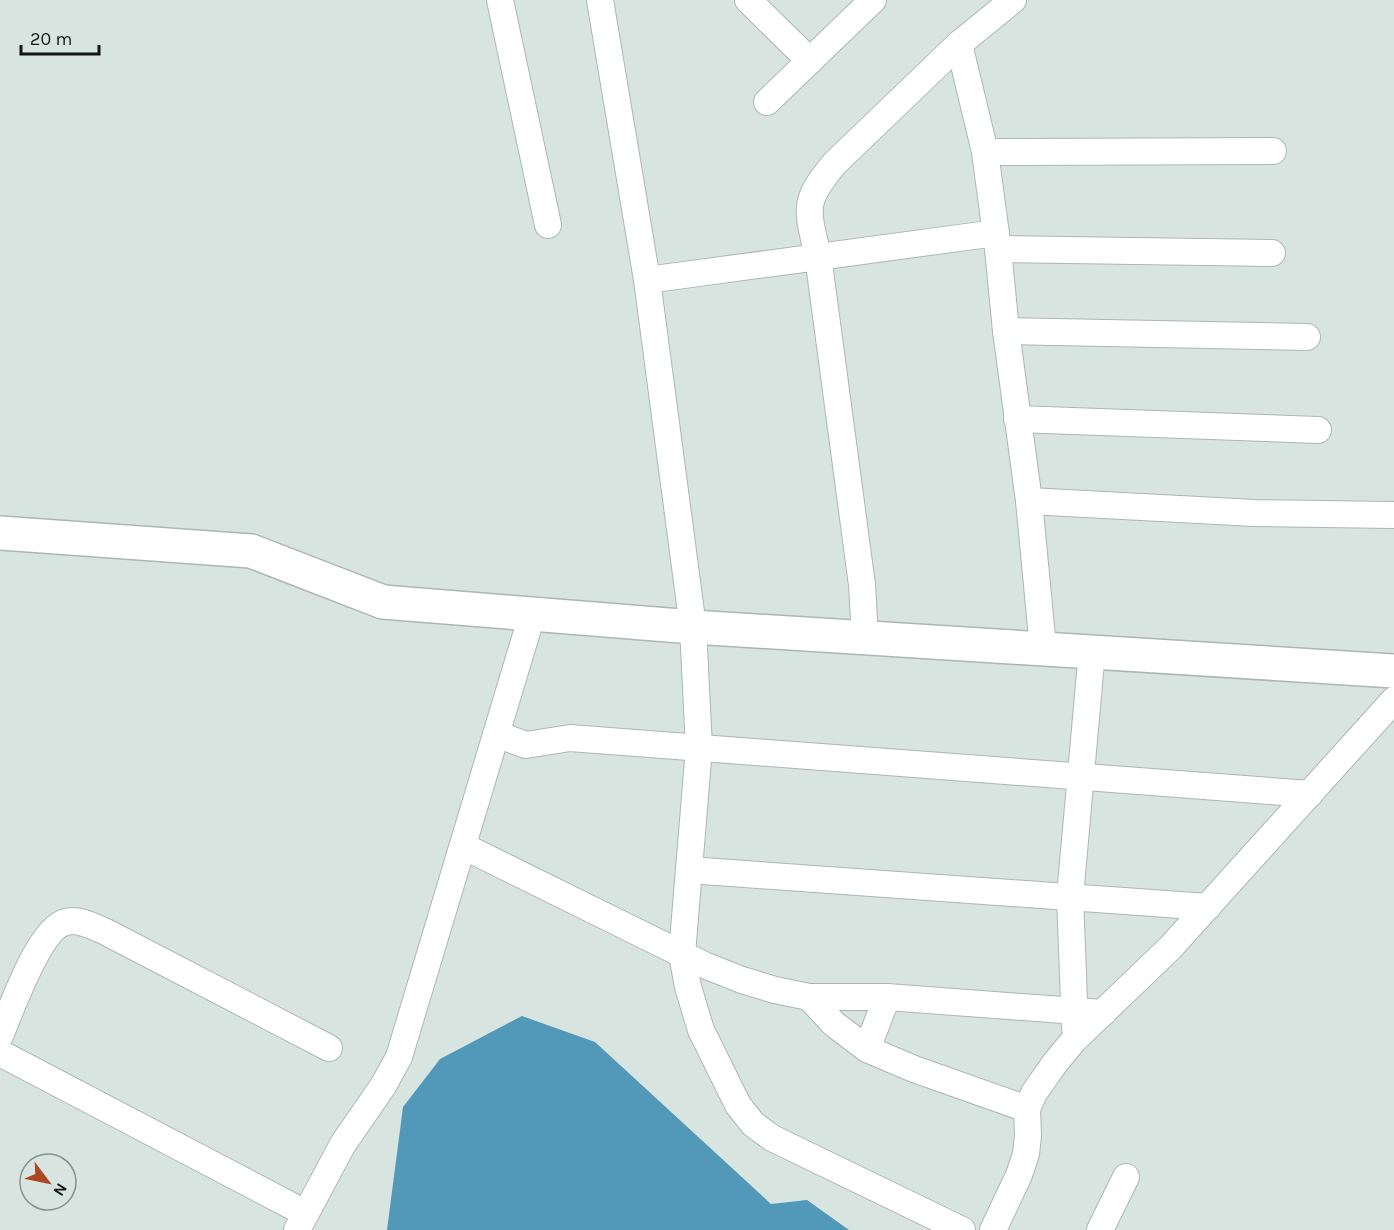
<svg xmlns="http://www.w3.org/2000/svg" width="1394" height="1230" viewBox="0 0 1394 1230" font-family="Karla,sans-serif">
  <style>
    .water { fill: #5298b8 }
    .lines { fill: none; stroke-linecap: round; stroke-linejoin: round }
    .street-casing { stroke: #abb7b3; stroke-width: 28 }
    .secondary-casing { stroke: #abb7b3; stroke-width: 36 }
    .street { stroke: #fff; stroke-width: 26 }
    .secondary { stroke: #fff; stroke-width: 33 }
  </style>
  <rect width="100%" height="100%" fill="#d8e4e0"/>
  <!-- water -->
  <polygon class="water" points="522,1016 595,1042 771,1204 807,1200 849,1230 387,1230 403,1107 440,1059"/>
  <g class="lines">
    <defs>
      <g id="street">
        <polyline points="500,0 548,225"/>
        <polyline points="600,0 647,280 693,627 699,748 682,954 688,987 701,1030 738,1105 753,1124 772,1138 962,1230"/>
        <polyline points="748,0 810,61"/>
        <polyline points="959,44 985,152 998,249 1006,331 1029,501 1043,648"/>
        <polyline points="767,102 873,0"/>
        <polyline points="985,152 1273,151"/>
        <polyline points="998,249 1272,253"/>
        <polyline points="647,280 996,233"/>
        <polyline points="1006,331 1307,337"/>
        <polyline points="1017,419 1318,430"/>
        <polyline points="1029,501 1254,513 1394,515"/>
        <path d="M865,637L862,585L818,256C807,209 802,202 835,163L959,44L1013,0"/>
        <polyline points="496,734 526,745 570,738 1310,794"/>
        <polyline points="463,846 704,965 742,980 775,990 809,997 887,997 1103,1013"/>
        <polyline points="689,870 1208,907"/>
        <polyline points="809,997 834,1024 867,1049"/>
        <polyline points="887,997 867,1049 914,1069 1027,1109"/>
        <polyline points="1075,1028 1070,896 1092,651"/>
        <path d="M0,1036C11,1010 39,928 66,922C79,918 94,927 106,932L329,1048"/>
        <polyline points="0,1053 305,1213"/>
        <polyline points="297,1230 343,1144 383,1086 399,1057 532,615"/>
        <polyline points="993,1230 1019,1175 1026,1154 1028,1136 1027,1109 1034,1093 1055,1063 1074,1040 1170,948 1394,700"/>
        <polyline points="1100,1230 1126,1177"/>
      </g>
      <polyline id="secondary" points="0,533 251,551 383,602 693,627 1394,671"/>
    </defs>
    <!-- street casing -->
    <use href="#street" class="street-casing"/>
    <!-- secondary casing -->
    <use href="#secondary" class="secondary-casing"/>
    <!-- street -->
    <use href="#street" class="street"/>
    <!-- secondary -->
    <use href="#secondary" class="secondary"/>
  </g>
  <!-- north arrow -->
  <g transform="translate(48 1182) rotate(122)"><circle r="28" fill="#d8e4e0" stroke="#88918e" stroke-width="1.5"/>
  <path d="M0-4.5L10 22L0 15L-10 22Z" fill="#ad4622"/>
  <text y="-9" font-size="16" font-weight="bold" text-anchor="middle" fill="#111514">N</text>
  </g>
  <!-- scale -->
  <path d="M21 45v9h78v-9" fill="none" stroke="#111514" stroke-width="3"/>
  <text x="30" y="45" font-size="18" fill="#111514" stroke="#d8e4e0" stroke-width="4.5" paint-order="stroke">20 m</text>
</svg>
